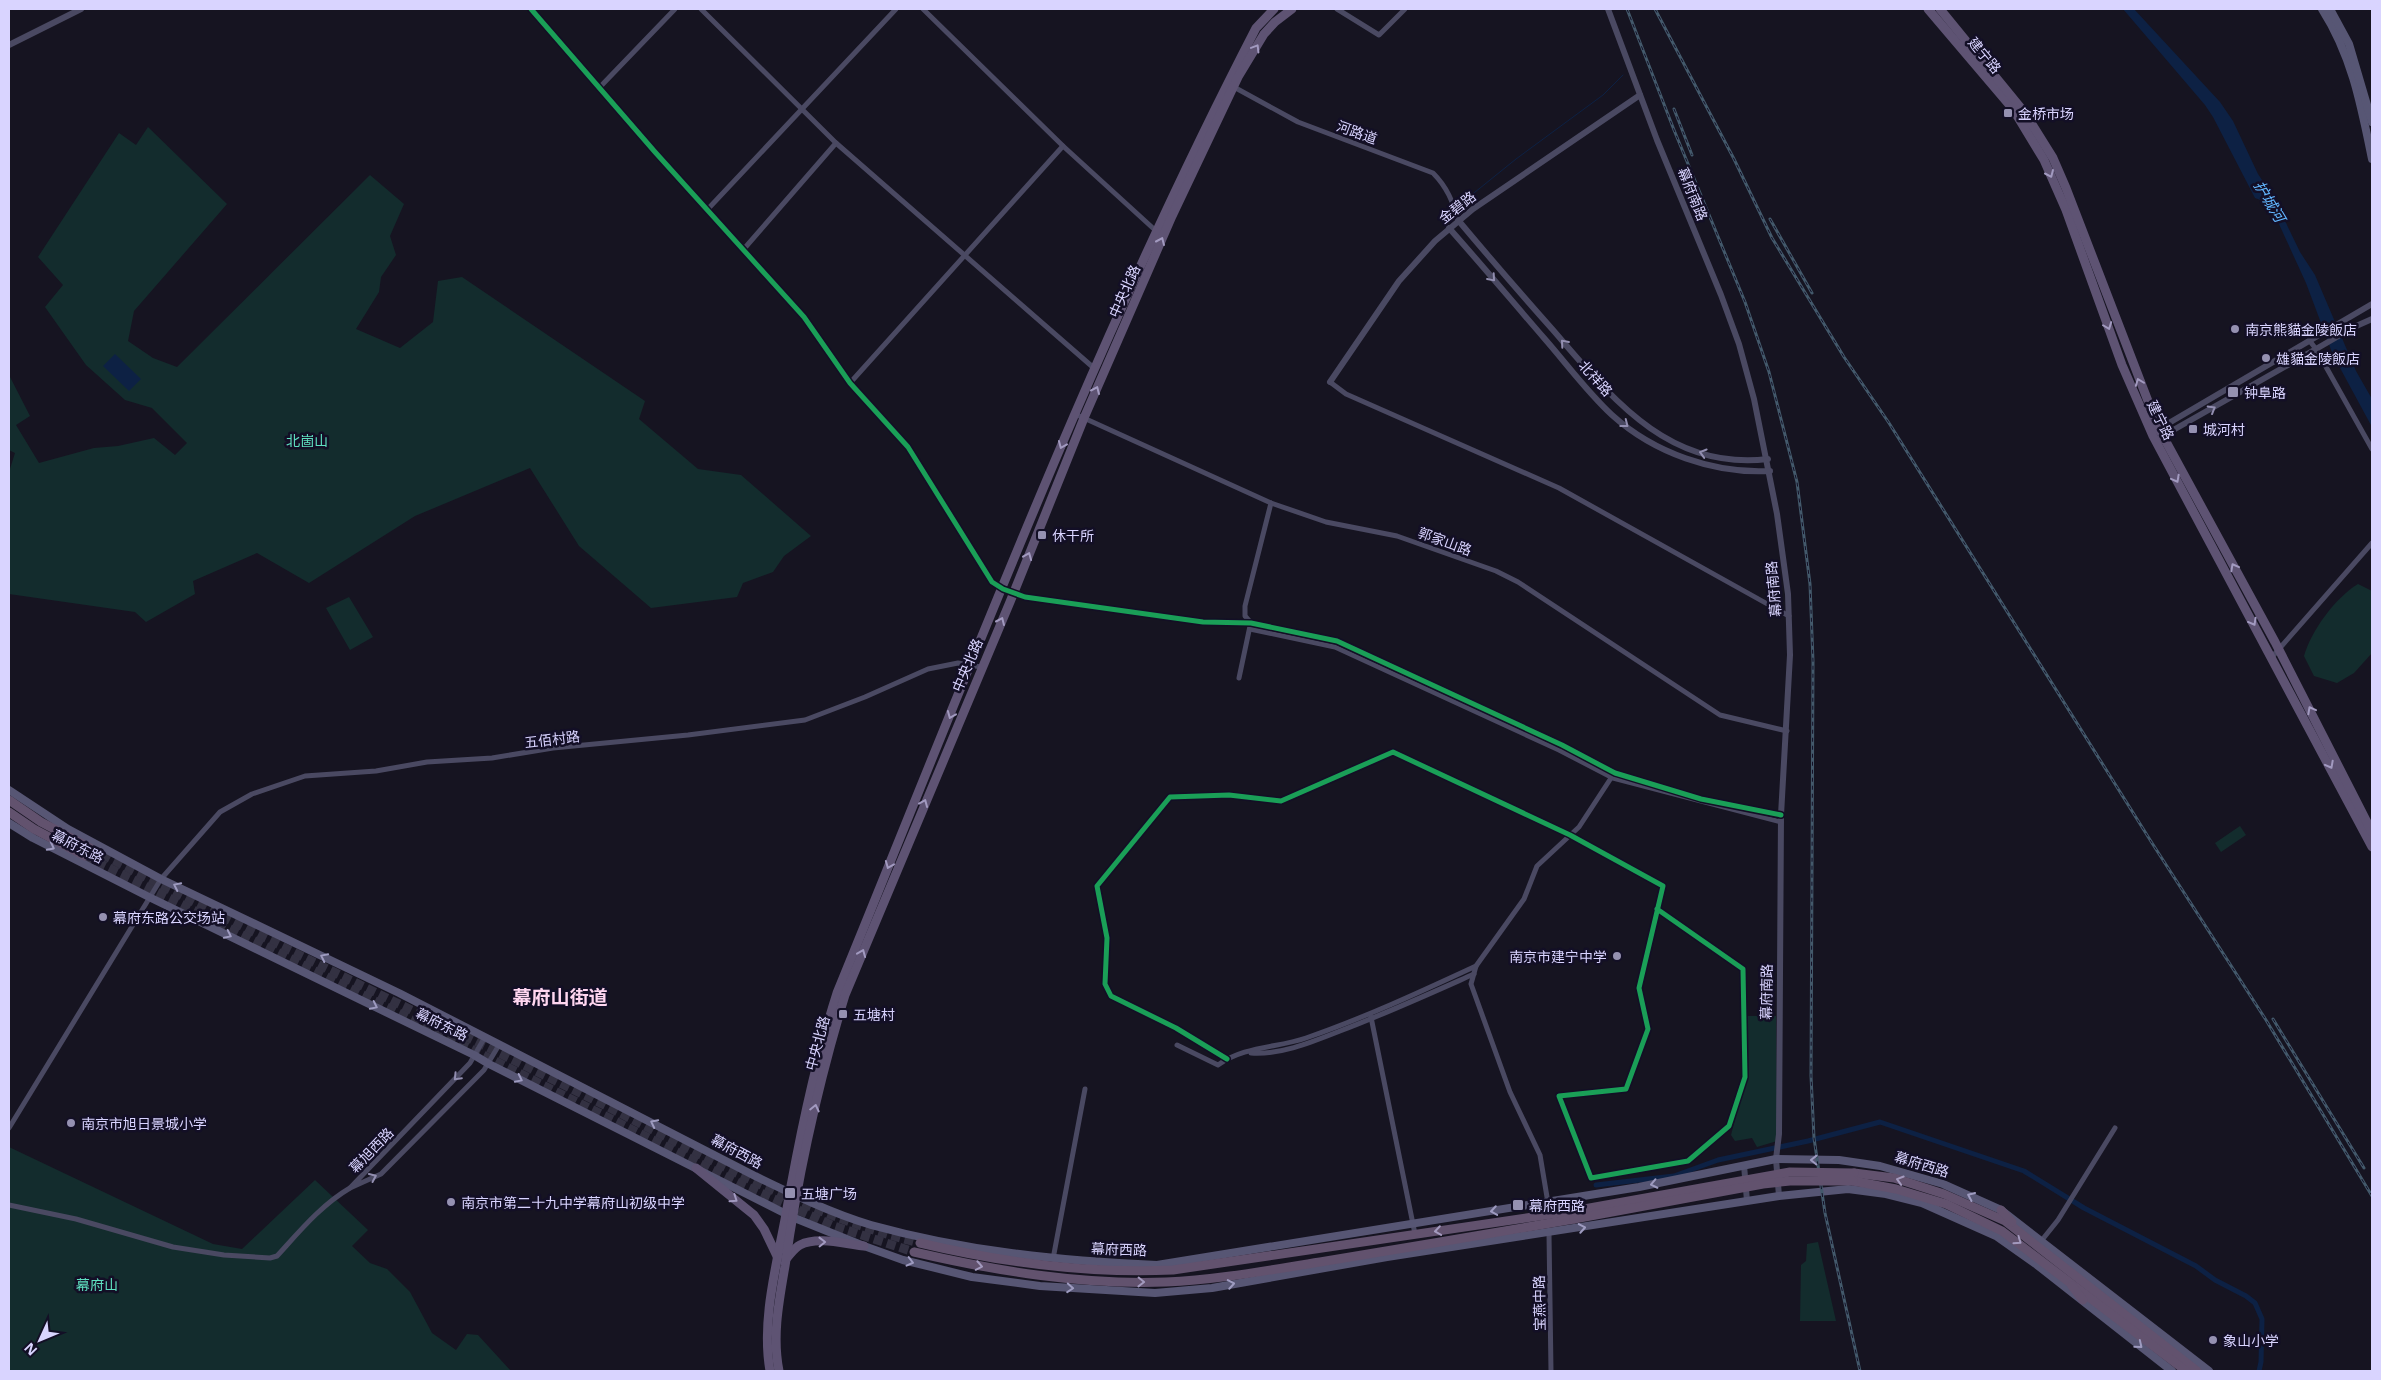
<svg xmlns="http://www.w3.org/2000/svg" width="2381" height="1380" viewBox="0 0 2381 1380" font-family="'Noto Sans','Noto Sans SC',sans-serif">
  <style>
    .green { fill: #132c2d }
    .water { fill: #0d2144 }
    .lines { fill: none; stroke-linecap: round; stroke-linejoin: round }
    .stream { stroke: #0d2144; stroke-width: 1 }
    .canal { stroke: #0d2144; stroke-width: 5 }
    .trunk-tunnel { stroke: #333142; stroke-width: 9; stroke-dasharray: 9 4.5; stroke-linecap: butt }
    .minor { stroke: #4a4962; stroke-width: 5 }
    .tertiary { stroke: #4a4962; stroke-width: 6 }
    .secondary { stroke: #575674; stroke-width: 8 }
    .primary { stroke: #5e5373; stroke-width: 9 }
    .trunk { stroke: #62526e; stroke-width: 9 }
    .rail-casing { stroke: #43596b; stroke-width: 3 }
    .rail { stroke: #130f26; stroke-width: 1; stroke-dasharray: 4; stroke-linecap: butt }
    .tertiary-bridge { stroke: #4a4962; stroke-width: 6 }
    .trunk-bridge { stroke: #62526e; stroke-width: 9 }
    .cycleway-casing { stroke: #130f26; stroke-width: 8 }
    .cycleway { stroke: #1a9f57; stroke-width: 5 }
    .oneway { stroke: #a29ac0 }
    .oneway2 { stroke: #928eb0 }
    .oneway3 { stroke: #9e9bc0 }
    .oneway4 { stroke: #a39abe }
    .poi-dot { fill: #9591b1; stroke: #130f26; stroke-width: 2 }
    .labels { text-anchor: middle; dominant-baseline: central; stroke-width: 5; stroke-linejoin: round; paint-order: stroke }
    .street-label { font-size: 14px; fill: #d9d4ff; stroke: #130f26 }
    .poi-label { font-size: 14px; fill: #d9d4ff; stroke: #130f26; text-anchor: start }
    .park-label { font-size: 14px; fill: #5fe0c0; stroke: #130f26 }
    .water-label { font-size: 15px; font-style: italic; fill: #62b6ff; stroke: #130f26 }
    .district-label { font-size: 19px; font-weight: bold; fill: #ffd6f0; stroke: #130f26 }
  </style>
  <rect width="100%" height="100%" fill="#161421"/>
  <!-- green -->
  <g class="green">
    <polygon points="148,127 227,204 134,311 128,341 153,358 177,367 370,175 404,204 390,236 396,255 381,277 379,292 356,329 400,348 433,322 438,281 462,277 645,401 639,419 698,469 741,475 811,536 784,556 773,572 743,583 737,597 651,608 579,546 530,468 415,516 309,583 257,553 193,581 195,594 146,622 135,612 9,594 9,472 15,453 9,450 9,375 30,416 16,425 39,463 94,448 118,446 154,438 175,455 187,443 152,408 125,400 86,365 45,307 63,285 38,257 119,133 136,145"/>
    <path d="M2358,584L2372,591V653L2354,673L2337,683L2314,676L2304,656C2311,631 2335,598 2358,584Z"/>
    <polygon points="349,597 373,637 350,650 326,608"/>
    <polygon points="2240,826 2246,835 2221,852 2215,843"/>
    <polygon points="1746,1016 1776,1016 1777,1141 1757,1147 1752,1138 1735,1141 1731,1135 1747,1073"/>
    <polygon points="9,1147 213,1244 242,1249 315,1180 368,1230 352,1246 370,1263 387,1269 410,1292 432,1333 456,1350 467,1334 478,1335 511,1371 9,1371"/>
    <polygon points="1818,1242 1836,1321 1800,1321 1801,1265 1806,1261 1807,1244"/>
  </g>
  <!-- water -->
  <g class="water">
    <polygon points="2123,9 2134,9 2220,102 2233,121 2258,174 2274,198 2300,252 2315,275 2356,371 2372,399 2372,427 2333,355 2306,283 2273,211 2266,202 2255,198 2213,117 2205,105"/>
    <polygon points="115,354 141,379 129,391 103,366"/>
  </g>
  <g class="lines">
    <!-- stream -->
    <polyline class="stream" points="1464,201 1516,159 1603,95 1623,75"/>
    <!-- canal -->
    <polyline class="canal" points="1596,1185 1674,1176 1718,1160 1808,1141 1880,1122 2024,1171 2084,1208 2196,1266 2215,1280 2246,1296 2255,1303 2262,1319 2261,1362 2259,1371"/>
    <!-- trunk-tunnel -->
    <g class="trunk-tunnel">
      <path d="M90,848C250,933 415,1011 578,1092C690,1147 798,1214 920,1243"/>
      <polyline points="85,856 745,1186 834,1226 914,1252"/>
    </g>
    <!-- minor -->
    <g class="minor">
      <polyline points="531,9 655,152 804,317 850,383 908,447 992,582 1003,589 1025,597 1203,622 1251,623 1337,641 1562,745 1615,773 1701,799 1781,815"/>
      <polyline points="701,9 836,143 1095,369"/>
      <polyline points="923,9 1063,146 1155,230"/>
      <polyline points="1337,9 1379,35 1405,9"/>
      <path d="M1232,86L1298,122L1433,173C1447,187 1453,202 1458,220"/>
      <polyline points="599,88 675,9"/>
      <polyline points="707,210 896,9"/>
      <polyline points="743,250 836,143"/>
      <polyline points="2309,340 2316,349 2372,449"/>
      <polyline points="1330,382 1346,394 1559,488 1789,616"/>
      <polyline points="850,383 1063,146"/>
      <polyline points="1075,414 1271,503 1326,522 1397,536 1496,571 1518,582 1720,715 1787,731"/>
      <polyline points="1251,623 1245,616 1245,606 1271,503"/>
      <polyline points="1250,629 1335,647 1559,750 1613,778 1781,822"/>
      <polyline points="2272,657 2372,543"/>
      <polyline points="1239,678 1250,626"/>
      <polyline points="1371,1017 1415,1234"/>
      <polyline points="485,1037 470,1063 350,1188 381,1174 484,1070 499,1045"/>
      <path d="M1177,1045L1218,1065C1244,1046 1277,1048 1306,1038C1364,1018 1420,992 1476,966"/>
      <path d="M1251,1053C1281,1055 1312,1042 1340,1031C1385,1014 1429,994 1474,974"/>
      <polyline points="1227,1059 1176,1028 1111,996 1105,984 1107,938 1097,886 1170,797 1229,795 1281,801 1393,752 1570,835 1663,886 1639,988 1648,1029 1626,1089 1559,1096 1591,1178 1688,1161 1729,1126 1745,1077 1743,969 1657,909"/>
      <polyline points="9,1128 161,879 220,812 252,794 305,776 376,771 427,762 492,758 553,748 688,735 805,720 865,697 928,669 958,663 981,667"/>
      <polyline points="1548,1203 1540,1155 1510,1092 1471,984 1476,966 1524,899 1537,866 1579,827 1613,775"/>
      <path d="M9,1205L76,1219L173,1247L224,1255L270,1258L277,1256C299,1232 321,1205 350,1188"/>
      <polyline points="1549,1234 1551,1371"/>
      <polyline points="2042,1240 2058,1220 2115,1128"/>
      <polyline points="1053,1259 1085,1089"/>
    </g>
    <!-- tertiary -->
    <g class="tertiary">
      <polyline points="1608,9 1657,140 1721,295 1739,344 1754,399 1777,514 1788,594 1790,655 1781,815 1779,1134 1776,1159 1779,1196"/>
      <polyline points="9,45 81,9"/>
      <path d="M1458,220C1489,257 1521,294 1553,330C1611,397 1668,471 1768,459"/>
      <path d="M1449,228C1481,264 1512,301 1544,338C1566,363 1587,392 1612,415C1654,453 1714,474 1770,471"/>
      <polyline points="2354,327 2372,319"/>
      <polyline points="1330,382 1399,281 1435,241 1473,209 1640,95"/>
      <polyline points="2157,430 2372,304"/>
      <polyline points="2161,437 2316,349"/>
      <polyline points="1744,1165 1747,1201"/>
    </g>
    <!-- secondary -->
    <g class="secondary">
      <path d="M2322,9C2352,56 2361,105 2372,159"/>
      <polyline points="2330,9 2349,44 2372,122"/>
      <path d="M9,790L68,829L161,879L399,993L755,1176C792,1194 831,1213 871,1225C965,1251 1060,1261 1157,1265L1639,1187L1776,1159L1839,1160L1880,1166L1943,1184L2001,1210L2209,1371"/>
      <polyline points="9,823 33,838 149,897 474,1055 489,1064 792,1217 864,1246 903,1260 972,1277 1040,1286 1155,1293 1212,1288 1387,1257 1779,1196 1848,1189 1886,1194 1922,1203 1996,1236 2037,1265 2172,1371"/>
    </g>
    <!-- primary -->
    <g class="primary">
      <polyline points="1928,9 2013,109 2044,160 2066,210 2122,365 2153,436 2372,847"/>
      <polyline points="1940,9 2025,113 2053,158 2066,188 2158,427 2275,642 2372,832"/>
      <polyline points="696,1168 754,1215 764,1229 777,1256"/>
      <path d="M786,1259C790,1255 794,1248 800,1245C818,1236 844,1244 864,1246"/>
      <path d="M770,1371C761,1320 777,1264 786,1214C799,1139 814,1065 837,993C970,668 1095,339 1256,28L1274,9"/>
      <path d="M779,1371C772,1336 779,1301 785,1266C798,1174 818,1084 845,995L1010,602L1084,418L1172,216L1238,77L1264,34L1275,22L1292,9"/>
    </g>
    <!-- trunk -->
    <g class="trunk">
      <polyline points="9,800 41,822 90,848"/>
      <polyline points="9,812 34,829 85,856"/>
      <polyline points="1854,1173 1894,1178 1944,1194 2005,1221 2197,1371"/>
      <polyline points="1853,1181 1896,1189 1946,1204 2002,1231 2186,1371"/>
      <polyline points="2001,1210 2012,1222"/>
      <path d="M920,1243C1004,1263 1087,1274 1173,1270L1573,1211"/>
      <path d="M914,1252C996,1271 1081,1285 1166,1282C1217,1280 1269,1270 1320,1262C1405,1248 1489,1234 1574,1219"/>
      <polyline points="2072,1286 2083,1300"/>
    </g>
    <defs>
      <g id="rail">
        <polyline points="1627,9 1674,130 1745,302 1769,372 1797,482 1810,584 1813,661 1811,1076 1814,1138 1825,1213 1860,1371"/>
        <polyline points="1655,9 1734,159 1772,238 1844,357 1889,423 2152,843 2266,1020 2372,1196"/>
        <polyline points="1674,109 1692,155"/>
        <polyline points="1770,219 1812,293"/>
        <polyline points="2273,1019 2364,1168"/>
      </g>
    </defs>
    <!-- rail casing -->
    <use href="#rail" class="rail-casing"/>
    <!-- rail -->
    <use href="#rail" class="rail"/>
    <!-- tertiary-bridge -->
    <polyline class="tertiary-bridge" points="2316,349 2354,327"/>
    <!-- trunk-bridge -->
    <g class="trunk-bridge">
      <polyline points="1573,1211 1790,1172 1854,1173"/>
      <polyline points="1574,1219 1763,1184 1790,1181 1853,1181"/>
    </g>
    <defs>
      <g id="cycleway">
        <polyline points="531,9 655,152 804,317 850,383 908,447 992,582 1003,589 1025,597 1203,622 1251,623 1337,641 1562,745 1615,773 1701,799 1781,815"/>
        <polyline points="1227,1059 1176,1028 1111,996 1105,984 1107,938 1097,886 1170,797 1229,795 1281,801 1393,752 1570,835 1663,886 1639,988 1648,1029 1626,1089 1559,1096 1591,1178 1688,1161 1729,1126 1745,1077 1743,969 1657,909"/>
      </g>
    </defs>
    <!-- cycleway casing -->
    <use href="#cycleway" class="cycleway-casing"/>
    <!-- cycleway -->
    <use href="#cycleway" class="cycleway"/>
  </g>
  <!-- one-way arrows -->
  <defs><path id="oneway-chevron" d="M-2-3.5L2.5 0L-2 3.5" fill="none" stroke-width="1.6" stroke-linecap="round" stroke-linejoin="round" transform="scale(1.25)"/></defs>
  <g class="oneway">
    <use href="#oneway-chevron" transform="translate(1256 48) rotate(-59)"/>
    <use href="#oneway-chevron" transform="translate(2050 174) rotate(66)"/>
    <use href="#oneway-chevron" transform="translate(1161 241) rotate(-66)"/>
    <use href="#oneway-chevron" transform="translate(2108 326) rotate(69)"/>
    <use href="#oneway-chevron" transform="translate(2139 382) rotate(-111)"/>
    <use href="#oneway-chevron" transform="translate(1096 390) rotate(-66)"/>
    <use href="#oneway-chevron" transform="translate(1062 445) rotate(113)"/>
    <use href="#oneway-chevron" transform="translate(2176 479) rotate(62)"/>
    <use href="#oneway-chevron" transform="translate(1028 556) rotate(-68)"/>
    <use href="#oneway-chevron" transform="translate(2234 567) rotate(-118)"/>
    <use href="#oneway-chevron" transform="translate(1001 621) rotate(-66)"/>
    <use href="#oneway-chevron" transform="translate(2253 622) rotate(61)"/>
    <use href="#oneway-chevron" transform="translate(2311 710) rotate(-118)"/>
    <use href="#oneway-chevron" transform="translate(951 715) rotate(112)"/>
    <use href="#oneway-chevron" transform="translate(2330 765) rotate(62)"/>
    <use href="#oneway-chevron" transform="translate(924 803) rotate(-67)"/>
    <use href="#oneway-chevron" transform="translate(889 865) rotate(112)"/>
    <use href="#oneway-chevron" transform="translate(862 953) rotate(-68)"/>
    <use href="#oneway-chevron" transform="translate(815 1108) rotate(-77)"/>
    <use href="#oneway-chevron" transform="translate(734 1199) rotate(34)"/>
    <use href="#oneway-chevron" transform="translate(822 1242) rotate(-1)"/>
  </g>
  <g class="oneway2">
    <use href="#oneway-chevron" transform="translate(1492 278) rotate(49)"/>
    <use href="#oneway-chevron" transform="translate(1564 343) rotate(-131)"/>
    <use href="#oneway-chevron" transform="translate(2212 409) rotate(-30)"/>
    <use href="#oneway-chevron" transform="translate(1625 424) rotate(38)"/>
    <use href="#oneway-chevron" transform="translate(1703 453) rotate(-164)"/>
    <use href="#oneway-chevron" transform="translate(457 1077) rotate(134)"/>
    <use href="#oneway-chevron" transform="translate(373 1177) rotate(-24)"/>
  </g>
  <g class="oneway3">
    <use href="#oneway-chevron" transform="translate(51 847) rotate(27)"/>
    <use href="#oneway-chevron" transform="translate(177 886) rotate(-154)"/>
    <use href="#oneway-chevron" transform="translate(228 935) rotate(26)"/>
    <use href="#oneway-chevron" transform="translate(324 957) rotate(-154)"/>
    <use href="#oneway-chevron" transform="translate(374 1006) rotate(26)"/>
    <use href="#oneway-chevron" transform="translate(519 1079) rotate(26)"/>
    <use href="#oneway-chevron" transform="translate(654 1123) rotate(-153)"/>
    <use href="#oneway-chevron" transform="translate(1814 1160) rotate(-179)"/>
    <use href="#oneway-chevron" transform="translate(1654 1184) rotate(168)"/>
    <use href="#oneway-chevron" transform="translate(1971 1196) rotate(-156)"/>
    <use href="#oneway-chevron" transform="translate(1494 1211) rotate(171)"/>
    <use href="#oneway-chevron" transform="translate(1582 1228) rotate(-10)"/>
    <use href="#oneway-chevron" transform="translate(910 1262) rotate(14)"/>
    <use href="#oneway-chevron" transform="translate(1231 1284) rotate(-10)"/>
    <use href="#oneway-chevron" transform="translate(1070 1288) rotate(4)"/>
    <use href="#oneway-chevron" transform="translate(2139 1345) rotate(39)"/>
  </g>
  <g class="oneway4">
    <use href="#oneway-chevron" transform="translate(1900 1180) rotate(-163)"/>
    <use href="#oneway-chevron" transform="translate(1438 1231) rotate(172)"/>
    <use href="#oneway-chevron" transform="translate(2018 1241) rotate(35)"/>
    <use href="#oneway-chevron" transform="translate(979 1266) rotate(11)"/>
    <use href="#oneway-chevron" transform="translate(1141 1282) rotate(1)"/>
  </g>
  <!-- markers -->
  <g class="poi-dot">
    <rect x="2003" y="108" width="10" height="10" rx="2.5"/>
    <circle cx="2235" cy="329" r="5"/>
    <circle cx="2266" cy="358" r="5"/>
    <rect x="2227" y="386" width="12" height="12" rx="2.5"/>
    <rect x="2188" y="424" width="10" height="10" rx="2.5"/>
    <rect x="1037" y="530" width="10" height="10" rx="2.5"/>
    <circle cx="103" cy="917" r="5"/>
    <circle cx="1617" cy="956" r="5"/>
    <rect x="838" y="1009" width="10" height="10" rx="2.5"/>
    <circle cx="71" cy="1123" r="5"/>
    <rect x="784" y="1187" width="12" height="12" rx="2.5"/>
    <circle cx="451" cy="1202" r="5"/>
    <rect x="1512" y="1199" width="12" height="12" rx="2.5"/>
    <circle cx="2213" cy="1340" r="5"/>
  </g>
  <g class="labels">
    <!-- street labels -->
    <g class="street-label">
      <text transform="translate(1985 55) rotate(50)">建宁路</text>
      <text transform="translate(1357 132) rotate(20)">河路道</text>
      <text transform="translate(1693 194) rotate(68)">幕府南路</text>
      <text transform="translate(1457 207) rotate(-38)">金碧路</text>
      <text transform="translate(1124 291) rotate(-66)">中央北路</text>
      <text transform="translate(1596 378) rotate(48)">北祥路</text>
      <text transform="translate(2161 420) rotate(64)">建宁路</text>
      <text transform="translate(1445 541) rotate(20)">郭家山路</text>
      <text transform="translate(1773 589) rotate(-95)">幕府南路</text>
      <text transform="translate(967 665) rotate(-67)">中央北路</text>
      <text transform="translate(552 739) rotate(-7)">五佰村路</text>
      <text transform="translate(78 846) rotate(27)">幕府东路</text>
      <text transform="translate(1766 992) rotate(-89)">幕府南路</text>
      <text transform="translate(442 1024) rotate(26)">幕府东路</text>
      <text transform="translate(817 1043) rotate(-75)">中央北路</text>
      <text transform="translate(371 1150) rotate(-46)">幕旭西路</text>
      <text transform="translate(737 1151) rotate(28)">幕府西路</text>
      <text transform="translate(1922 1164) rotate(17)">幕府西路</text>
      <text transform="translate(1119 1249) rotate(2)">幕府西路</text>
      <text transform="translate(1539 1303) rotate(-91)">宝燕中路</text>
    </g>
    <!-- poi labels -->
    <g class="poi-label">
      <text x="2018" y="113">金桥市场</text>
      <text x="2245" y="329">南京熊貓金陵飯店</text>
      <text x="2276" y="358">雄貓金陵飯店</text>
      <text x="2244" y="392">钟阜路</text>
      <text x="2203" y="429">城河村</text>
      <text x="1052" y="535">休干所</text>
      <text x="113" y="917">幕府东路公交场站</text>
      <text x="1607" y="956" text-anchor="end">南京市建宁中学</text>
      <text x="853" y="1014">五塘村</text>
      <text x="81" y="1123">南京市旭日景城小学</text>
      <text x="801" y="1193">五塘广场</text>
      <text x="461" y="1202">南京市第二十九中学幕府山初级中学</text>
      <text x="1529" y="1205">幕府西路</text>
      <text x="2223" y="1340">象山小学</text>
    </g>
    <!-- park labels -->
    <g class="park-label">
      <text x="307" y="440">北崮山</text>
      <text x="97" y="1284">幕府山</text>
    </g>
    <!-- water labels -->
    <g class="water-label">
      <text transform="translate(2270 201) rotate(59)">护城河</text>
    </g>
    <!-- district labels -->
    <g class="district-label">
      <text x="560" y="997">幕府山街道</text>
    </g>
  </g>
  <!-- border -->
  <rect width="2381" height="1380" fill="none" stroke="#d9d4ff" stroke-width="20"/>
  <!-- north arrow -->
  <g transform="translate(40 1340) rotate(226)" stroke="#130f26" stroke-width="4" paint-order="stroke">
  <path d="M0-4L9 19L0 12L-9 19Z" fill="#d9d4ff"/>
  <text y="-8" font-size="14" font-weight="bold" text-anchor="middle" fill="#d9d4ff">N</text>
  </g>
</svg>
